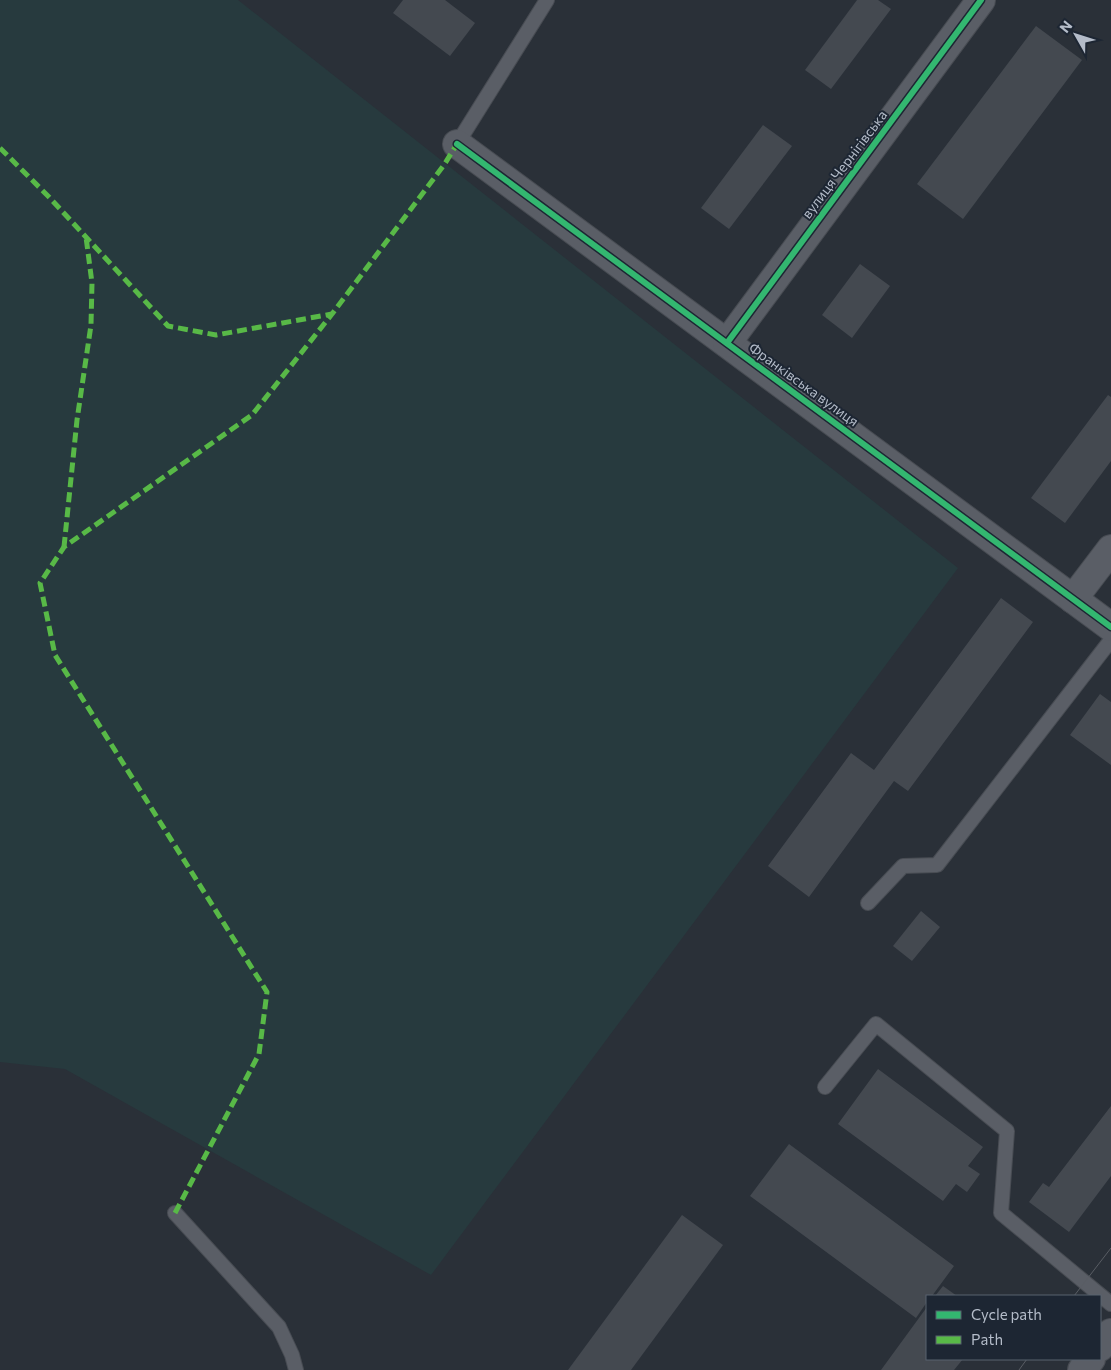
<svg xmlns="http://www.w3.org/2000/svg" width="1111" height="1370" viewBox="0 0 1111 1370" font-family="Commissioner,sans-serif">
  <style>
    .green { fill: #273a3e }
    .building { fill: #444950 }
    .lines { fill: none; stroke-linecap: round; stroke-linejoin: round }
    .service-casing { stroke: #484c53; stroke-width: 16 }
    .minor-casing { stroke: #484c53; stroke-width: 30 }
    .tertiary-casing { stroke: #484c53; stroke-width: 30 }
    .service { stroke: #5a5e66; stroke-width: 14 }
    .minor { stroke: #5a5e66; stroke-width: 28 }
    .tertiary { stroke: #5a5e66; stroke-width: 28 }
    .tram { stroke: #595d64; stroke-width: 1 }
    .quiet { stroke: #58b947; stroke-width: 5; stroke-dasharray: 10 5; stroke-linecap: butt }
    .cycleway-casing { stroke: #1d2633; stroke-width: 9 }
    .cycleway { stroke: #33b770; stroke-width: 6 }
    .labels { text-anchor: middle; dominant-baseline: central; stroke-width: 4; stroke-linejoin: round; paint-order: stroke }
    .street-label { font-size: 14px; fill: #b4bcc9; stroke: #1d2633 }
  </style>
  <rect width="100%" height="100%" fill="#2a3038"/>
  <!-- green -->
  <polygon class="green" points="0,0 238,0 958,568 431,1275 65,1069 0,1062"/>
  <!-- building -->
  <g class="building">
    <polygon points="403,0 445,0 475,23 450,56 393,13"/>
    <polygon points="857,0 878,0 891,9 831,89 805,70"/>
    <polygon points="1036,26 1082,60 963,219 917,184"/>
    <polygon points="763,125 792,146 729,229 701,208"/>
    <polygon points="860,264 890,286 852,338 822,315"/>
    <polygon points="1108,395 1111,397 1111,461 1065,523 1031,498"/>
    <polygon points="1001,598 1033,622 908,791 894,781 809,897 768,866 851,753 874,770"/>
    <polygon points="1100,694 1111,702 1111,765 1070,735"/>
    <polygon points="921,911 940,927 912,961 893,946"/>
    <polygon points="878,1069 983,1147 968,1166 980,1174 967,1192 956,1184 943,1201 838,1124"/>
    <polygon points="1111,1106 1111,1176 1069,1232 1029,1202 1043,1183 1049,1187"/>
    <polygon points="789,1144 954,1266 932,1296 927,1296 927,1302 916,1318 750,1196"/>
    <polygon points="682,1215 723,1245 631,1370 568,1370"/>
    <polygon points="943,1286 957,1296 935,1296"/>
    <polygon points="927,1307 927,1359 963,1359 954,1370 881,1370"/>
  </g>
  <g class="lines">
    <defs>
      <g id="service">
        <polyline points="457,144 547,0"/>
        <polyline points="868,903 903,866 937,865 1111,640"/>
        <polyline points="825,1087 876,1024 1007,1131 1001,1213 1111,1304"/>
        <polyline points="175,1213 279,1327 292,1355 296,1370"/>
      </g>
      <g id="minor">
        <polyline points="457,144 1111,627"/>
        <polyline points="727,343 981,0"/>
        <polyline points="1073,599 1111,549"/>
      </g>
      <g id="tertiary">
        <polyline points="1100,1347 1111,1333"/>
        <polyline points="1082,1370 1091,1359"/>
      </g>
    </defs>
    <!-- service casing -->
    <use href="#service" class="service-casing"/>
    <!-- minor casing -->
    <use href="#minor" class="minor-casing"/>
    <!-- tertiary casing -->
    <use href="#tertiary" class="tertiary-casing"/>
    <!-- service -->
    <use href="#service" class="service"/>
    <!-- minor -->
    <use href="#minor" class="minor"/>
    <!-- tertiary -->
    <use href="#tertiary" class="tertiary"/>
    <!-- tram -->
    <g class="tram">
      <polyline points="1074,1296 1111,1248"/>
      <polyline points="1019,1370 1027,1359"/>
    </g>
    <!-- quiet -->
    <g class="quiet">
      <polyline points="0,148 49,197 168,326 216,335 332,314"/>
      <polyline points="64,547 77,420 91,325 92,283 86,237"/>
      <polyline points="175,1213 259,1054 267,992 55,655 40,583 64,547 252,415 332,314 444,165 457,144"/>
    </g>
    <defs>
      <g id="cycleway">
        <polyline points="457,144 1111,627"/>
        <polyline points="727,343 981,0"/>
      </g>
    </defs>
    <!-- cycleway casing -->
    <use href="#cycleway" class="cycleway-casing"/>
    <!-- cycleway -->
    <use href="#cycleway" class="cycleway"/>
  </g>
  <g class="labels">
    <!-- street labels -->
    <g class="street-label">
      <text transform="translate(844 164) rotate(-53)">вулиця Чернігівська</text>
      <text transform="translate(804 384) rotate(36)">Франківська вулиця</text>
    </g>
  </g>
  <!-- legend -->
  <rect x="926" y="1295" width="175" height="65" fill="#1d2633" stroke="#59626f"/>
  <rect x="936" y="1311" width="25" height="8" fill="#33b770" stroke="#59626f"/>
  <text x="971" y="1320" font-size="15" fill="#b4bcc9">Cycle path</text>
  <rect x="936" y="1336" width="25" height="8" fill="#58b947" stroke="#59626f"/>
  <text x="971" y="1345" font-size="15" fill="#b4bcc9">Path</text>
  <!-- north arrow -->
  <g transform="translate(1076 35) rotate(309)" stroke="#1d2633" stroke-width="4" paint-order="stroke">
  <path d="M0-4L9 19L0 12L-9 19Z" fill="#b4bcc9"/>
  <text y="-8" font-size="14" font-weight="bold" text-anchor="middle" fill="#b4bcc9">N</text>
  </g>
</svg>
